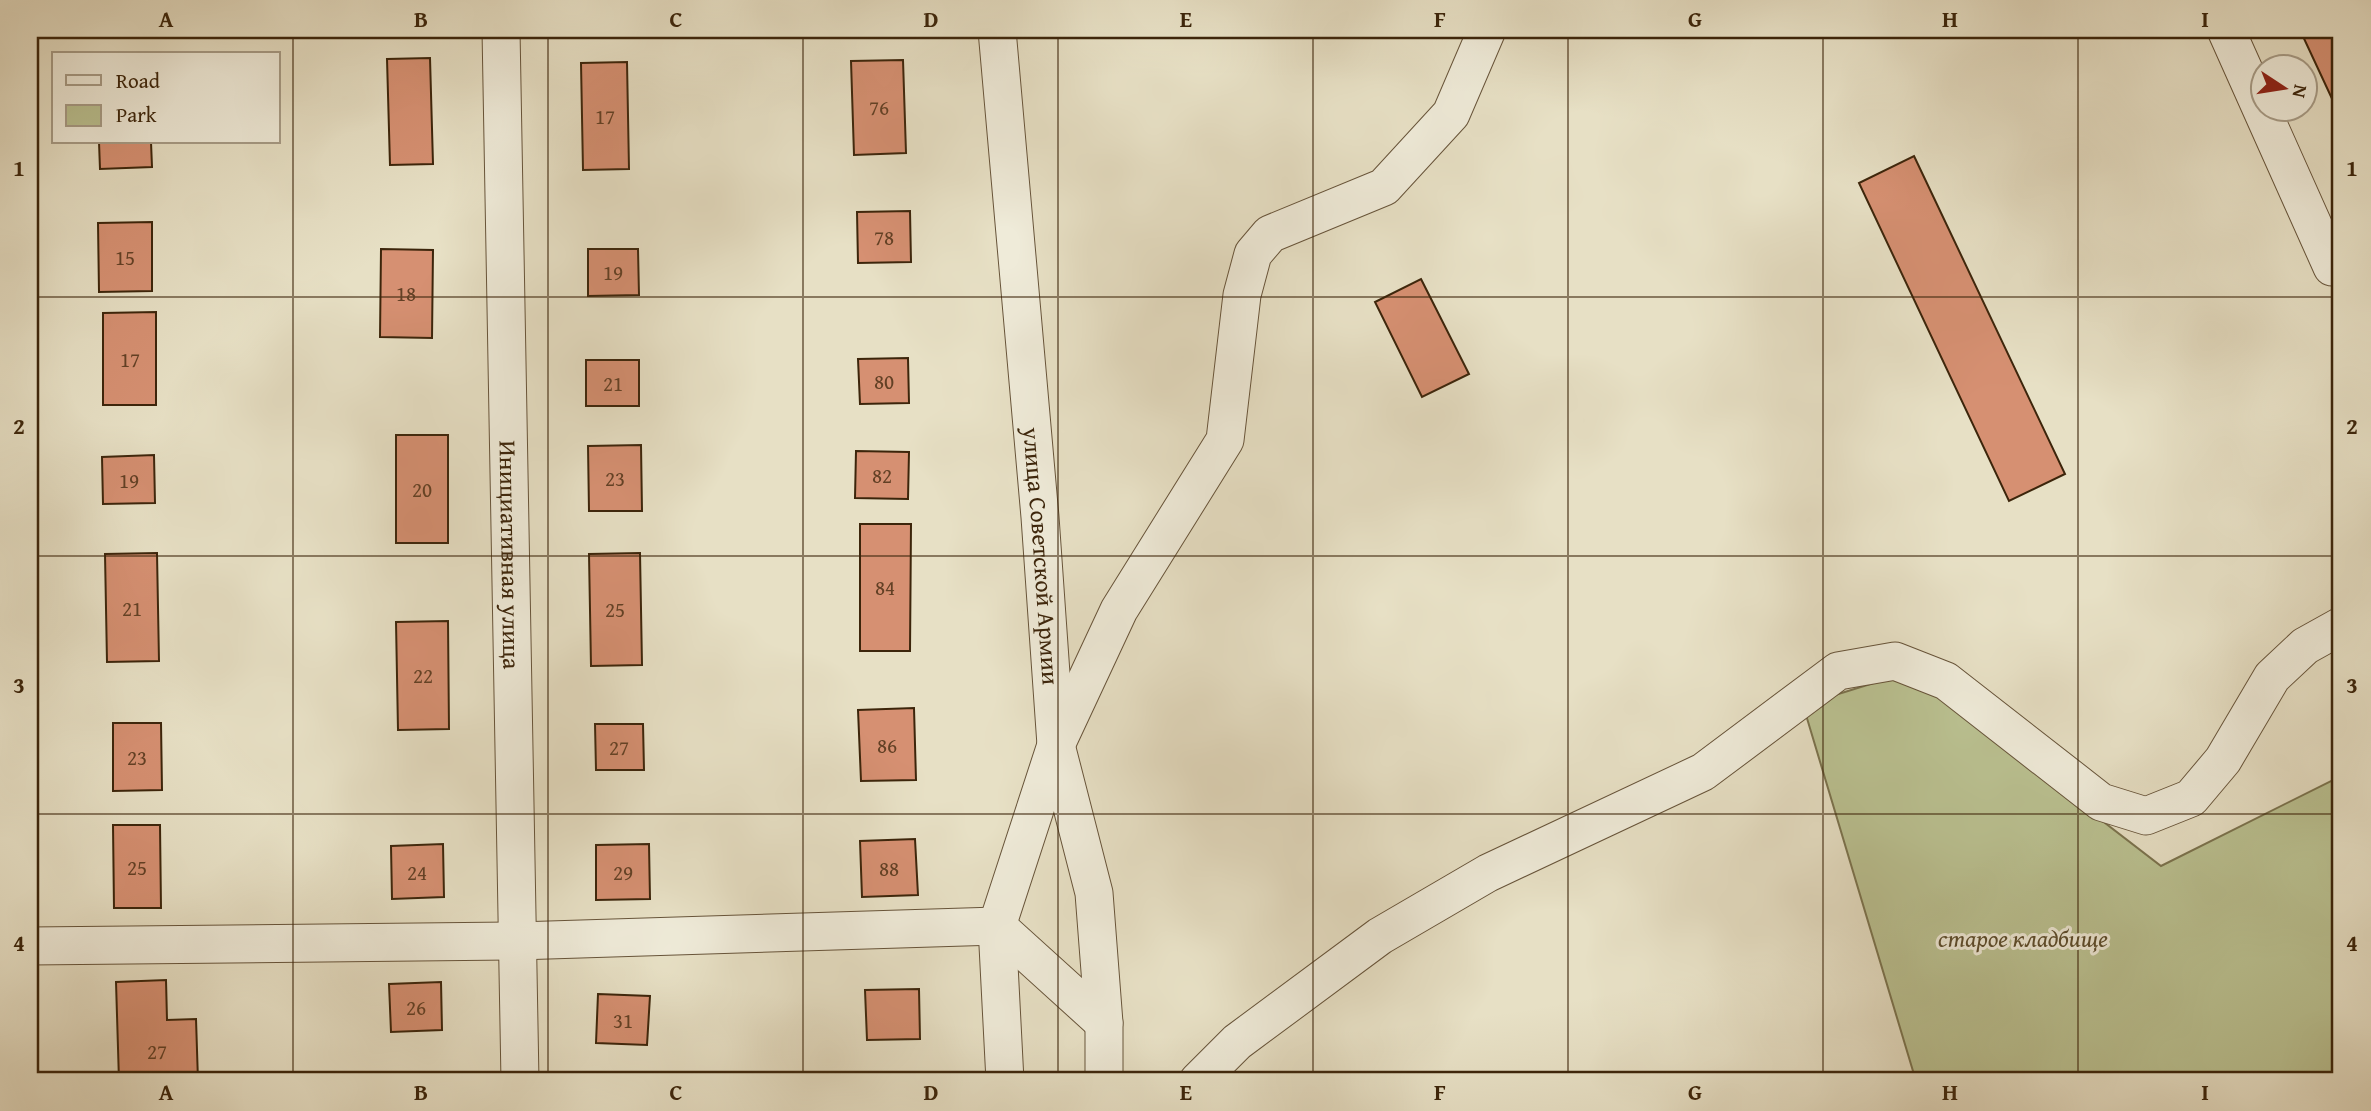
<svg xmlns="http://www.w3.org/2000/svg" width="2371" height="1111" viewBox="0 0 2371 1111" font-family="'Gentium Book Plus',serif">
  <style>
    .green { fill: #bac191; stroke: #7b734e; stroke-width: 2 }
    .building { fill: #d69072; stroke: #3c250b; stroke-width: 2 }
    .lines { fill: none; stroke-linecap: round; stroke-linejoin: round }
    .minor-casing { stroke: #67543a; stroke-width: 39 }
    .minor { stroke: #efebd9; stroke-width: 37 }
    .grid { fill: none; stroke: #3c250b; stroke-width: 2; stroke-opacity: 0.55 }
    .labels { text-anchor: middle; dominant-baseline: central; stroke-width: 6; stroke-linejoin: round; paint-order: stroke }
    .number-label { font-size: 21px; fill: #624025 }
    .street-label { font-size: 24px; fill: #3c250b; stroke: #efebd9 }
    .park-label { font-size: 24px; font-style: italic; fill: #5c4c2c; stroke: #efebd9 }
    .neatline { fill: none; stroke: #3c250b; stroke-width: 2.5 }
    .grid-label { font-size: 23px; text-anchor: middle; font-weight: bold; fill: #3c250b }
  </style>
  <rect width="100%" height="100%" fill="#e7e0c5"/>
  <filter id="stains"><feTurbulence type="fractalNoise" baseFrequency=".00286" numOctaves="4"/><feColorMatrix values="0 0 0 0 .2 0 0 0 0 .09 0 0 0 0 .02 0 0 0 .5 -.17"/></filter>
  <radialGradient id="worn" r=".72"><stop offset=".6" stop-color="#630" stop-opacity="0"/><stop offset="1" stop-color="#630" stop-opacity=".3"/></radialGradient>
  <!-- green -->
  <polygon class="green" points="1909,672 2161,866 2341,776 2341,1081 1916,1081 1803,705"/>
  <!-- building -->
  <g class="building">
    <polygon points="2300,30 2341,30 2341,118"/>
    <polygon points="430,58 433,164 390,165 387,59"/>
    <polygon points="903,60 906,153 854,155 851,61"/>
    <polygon points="627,62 629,169 583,170 581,63"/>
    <polygon points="99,142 151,142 152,167 100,169"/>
    <polygon points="1914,156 2065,474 2009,501 1859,183"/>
    <polygon points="910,211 911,262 858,263 857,212"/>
    <polygon points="152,222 152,291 99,292 98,223"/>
    <polygon points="381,249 433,250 432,338 380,337"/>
    <polygon points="588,249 638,249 639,295 588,296"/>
    <polygon points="1421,279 1469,374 1422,397 1375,302"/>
    <polygon points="156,312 156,405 103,405 103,313"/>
    <polygon points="908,358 909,403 860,404 858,359"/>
    <rect x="586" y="360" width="53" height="46"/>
    <rect x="396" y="435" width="52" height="108"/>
    <polygon points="641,445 642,511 589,511 588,446"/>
    <polygon points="856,451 909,452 908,499 855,498"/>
    <polygon points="154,455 155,503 103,504 102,457"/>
    <polygon points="860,524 911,524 910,651 860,651"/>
    <polygon points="157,553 159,661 107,662 105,554"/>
    <polygon points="640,553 642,665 591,666 589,554"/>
    <polygon points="448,621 449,729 398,730 396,622"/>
    <polygon points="914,708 916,780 861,781 858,710"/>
    <polygon points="113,723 161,723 162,790 113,791"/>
    <polygon points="595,724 643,724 644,770 596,770"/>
    <polygon points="113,825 160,825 161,908 114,908"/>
    <polygon points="915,839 918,895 862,897 860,841"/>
    <polygon points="443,844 444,897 392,899 391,846"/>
    <polygon points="649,844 650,899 596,900 596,845"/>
    <polygon points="166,980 167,1020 196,1019 198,1081 119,1081 116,982"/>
    <polygon points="441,982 442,1030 391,1032 389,984"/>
    <polygon points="919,989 920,1039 867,1040 865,990"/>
    <polygon points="598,994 650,996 647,1045 596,1043"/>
  </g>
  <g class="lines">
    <defs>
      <g id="minor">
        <path id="s1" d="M501,30L520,1081"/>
        <path id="s2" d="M997,30L1040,517L1056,745L1094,893L1104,1023V1081"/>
        <polyline points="2226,30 2332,267"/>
        <polyline points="30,946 517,941 997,926 1104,1023"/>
        <polyline points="1005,1081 997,926 1056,745 1119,610 1225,440 1242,295 1253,254 1270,234 1384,187 1451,114 1487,30"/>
        <polyline points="1198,1081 1237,1042 1380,936 1488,873 1703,772 1838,671 1895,661 1946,681 2101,802 2146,816 2191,798 2223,760 2272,677 2305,646 2341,626"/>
      </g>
    </defs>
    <!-- minor casing -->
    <use href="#minor" class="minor-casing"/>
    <!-- minor -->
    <use href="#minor" class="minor"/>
  </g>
  <!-- grid -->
  <path class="grid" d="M293,30V1081M548,30V1081M803,30V1081M1058,30V1081M1313,30V1081M1568,30V1081M1823,30V1081M2078,30V1081M30,297H2341M30,556H2341M30,814H2341"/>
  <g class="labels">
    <!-- number labels -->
    <g class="number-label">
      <text x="879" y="107">76</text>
      <text x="605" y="116">17</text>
      <text x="884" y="237">78</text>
      <text x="125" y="257">15</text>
      <text x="613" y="272">19</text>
      <text x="406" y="293">18</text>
      <text x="130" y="359">17</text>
      <text x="884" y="381">80</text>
      <text x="613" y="383">21</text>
      <text x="882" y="475">82</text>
      <text x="615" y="478">23</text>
      <text x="129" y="480">19</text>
      <text x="422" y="489">20</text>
      <text x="885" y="587">84</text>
      <text x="132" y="608">21</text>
      <text x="615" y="609">25</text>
      <text x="423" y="675">22</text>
      <text x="887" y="745">86</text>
      <text x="619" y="747">27</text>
      <text x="137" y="757">23</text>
      <text x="137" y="867">25</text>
      <text x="889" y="868">88</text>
      <text x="417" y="872">24</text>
      <text x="623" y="872">29</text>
      <text x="416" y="1007">26</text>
      <text x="623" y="1020">31</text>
      <text x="157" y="1051">27</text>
    </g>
    <!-- street labels -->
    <g class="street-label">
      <text stroke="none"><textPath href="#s1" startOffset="525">Инициативная улица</textPath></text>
      <text stroke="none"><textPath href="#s2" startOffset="528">улица Советской Армии</textPath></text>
    </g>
    <!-- park labels -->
    <g class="park-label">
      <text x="2023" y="938">старое кладбище</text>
    </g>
  </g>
  <!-- margin -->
  <rect width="2371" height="1111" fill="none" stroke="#e7e0c5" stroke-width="77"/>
  <!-- legend -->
  <rect x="52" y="52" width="228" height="91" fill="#efebd9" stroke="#a79c87" stroke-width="2"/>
  <rect x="66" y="75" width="35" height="10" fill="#efebd9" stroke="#a79c87" stroke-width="2"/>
  <text x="116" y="88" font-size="21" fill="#3c250b">Road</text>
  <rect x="66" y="105" width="35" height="21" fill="#bac191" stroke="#a79c87" stroke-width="2"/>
  <text x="116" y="122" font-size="21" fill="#3c250b">Park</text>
  <!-- north arrow -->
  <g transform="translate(2284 88) rotate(102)"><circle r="33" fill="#efebd9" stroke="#a79c87" stroke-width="2"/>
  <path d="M0-5L12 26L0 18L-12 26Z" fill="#8f2418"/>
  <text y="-10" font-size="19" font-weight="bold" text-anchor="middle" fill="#3c250b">N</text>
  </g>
  <rect x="38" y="38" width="2294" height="1034" class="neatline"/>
  <g class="grid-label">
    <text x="166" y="27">A</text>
    <text x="421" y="27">B</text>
    <text x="676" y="27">C</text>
    <text x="931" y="27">D</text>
    <text x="1186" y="27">E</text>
    <text x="1440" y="27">F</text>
    <text x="1695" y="27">G</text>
    <text x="1950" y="27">H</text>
    <text x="2205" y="27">I</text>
    <text x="19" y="176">1</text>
    <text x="2352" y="176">1</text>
    <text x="19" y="434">2</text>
    <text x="2352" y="434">2</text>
    <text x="19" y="693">3</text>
    <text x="2352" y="693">3</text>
    <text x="19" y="951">4</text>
    <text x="2352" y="951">4</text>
    <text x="166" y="1100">A</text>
    <text x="421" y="1100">B</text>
    <text x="676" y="1100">C</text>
    <text x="931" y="1100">D</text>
    <text x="1186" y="1100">E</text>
    <text x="1440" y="1100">F</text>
    <text x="1695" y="1100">G</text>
    <text x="1950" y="1100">H</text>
    <text x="2205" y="1100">I</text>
  </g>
  <rect width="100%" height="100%" filter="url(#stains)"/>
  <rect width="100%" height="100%" fill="url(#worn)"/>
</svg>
